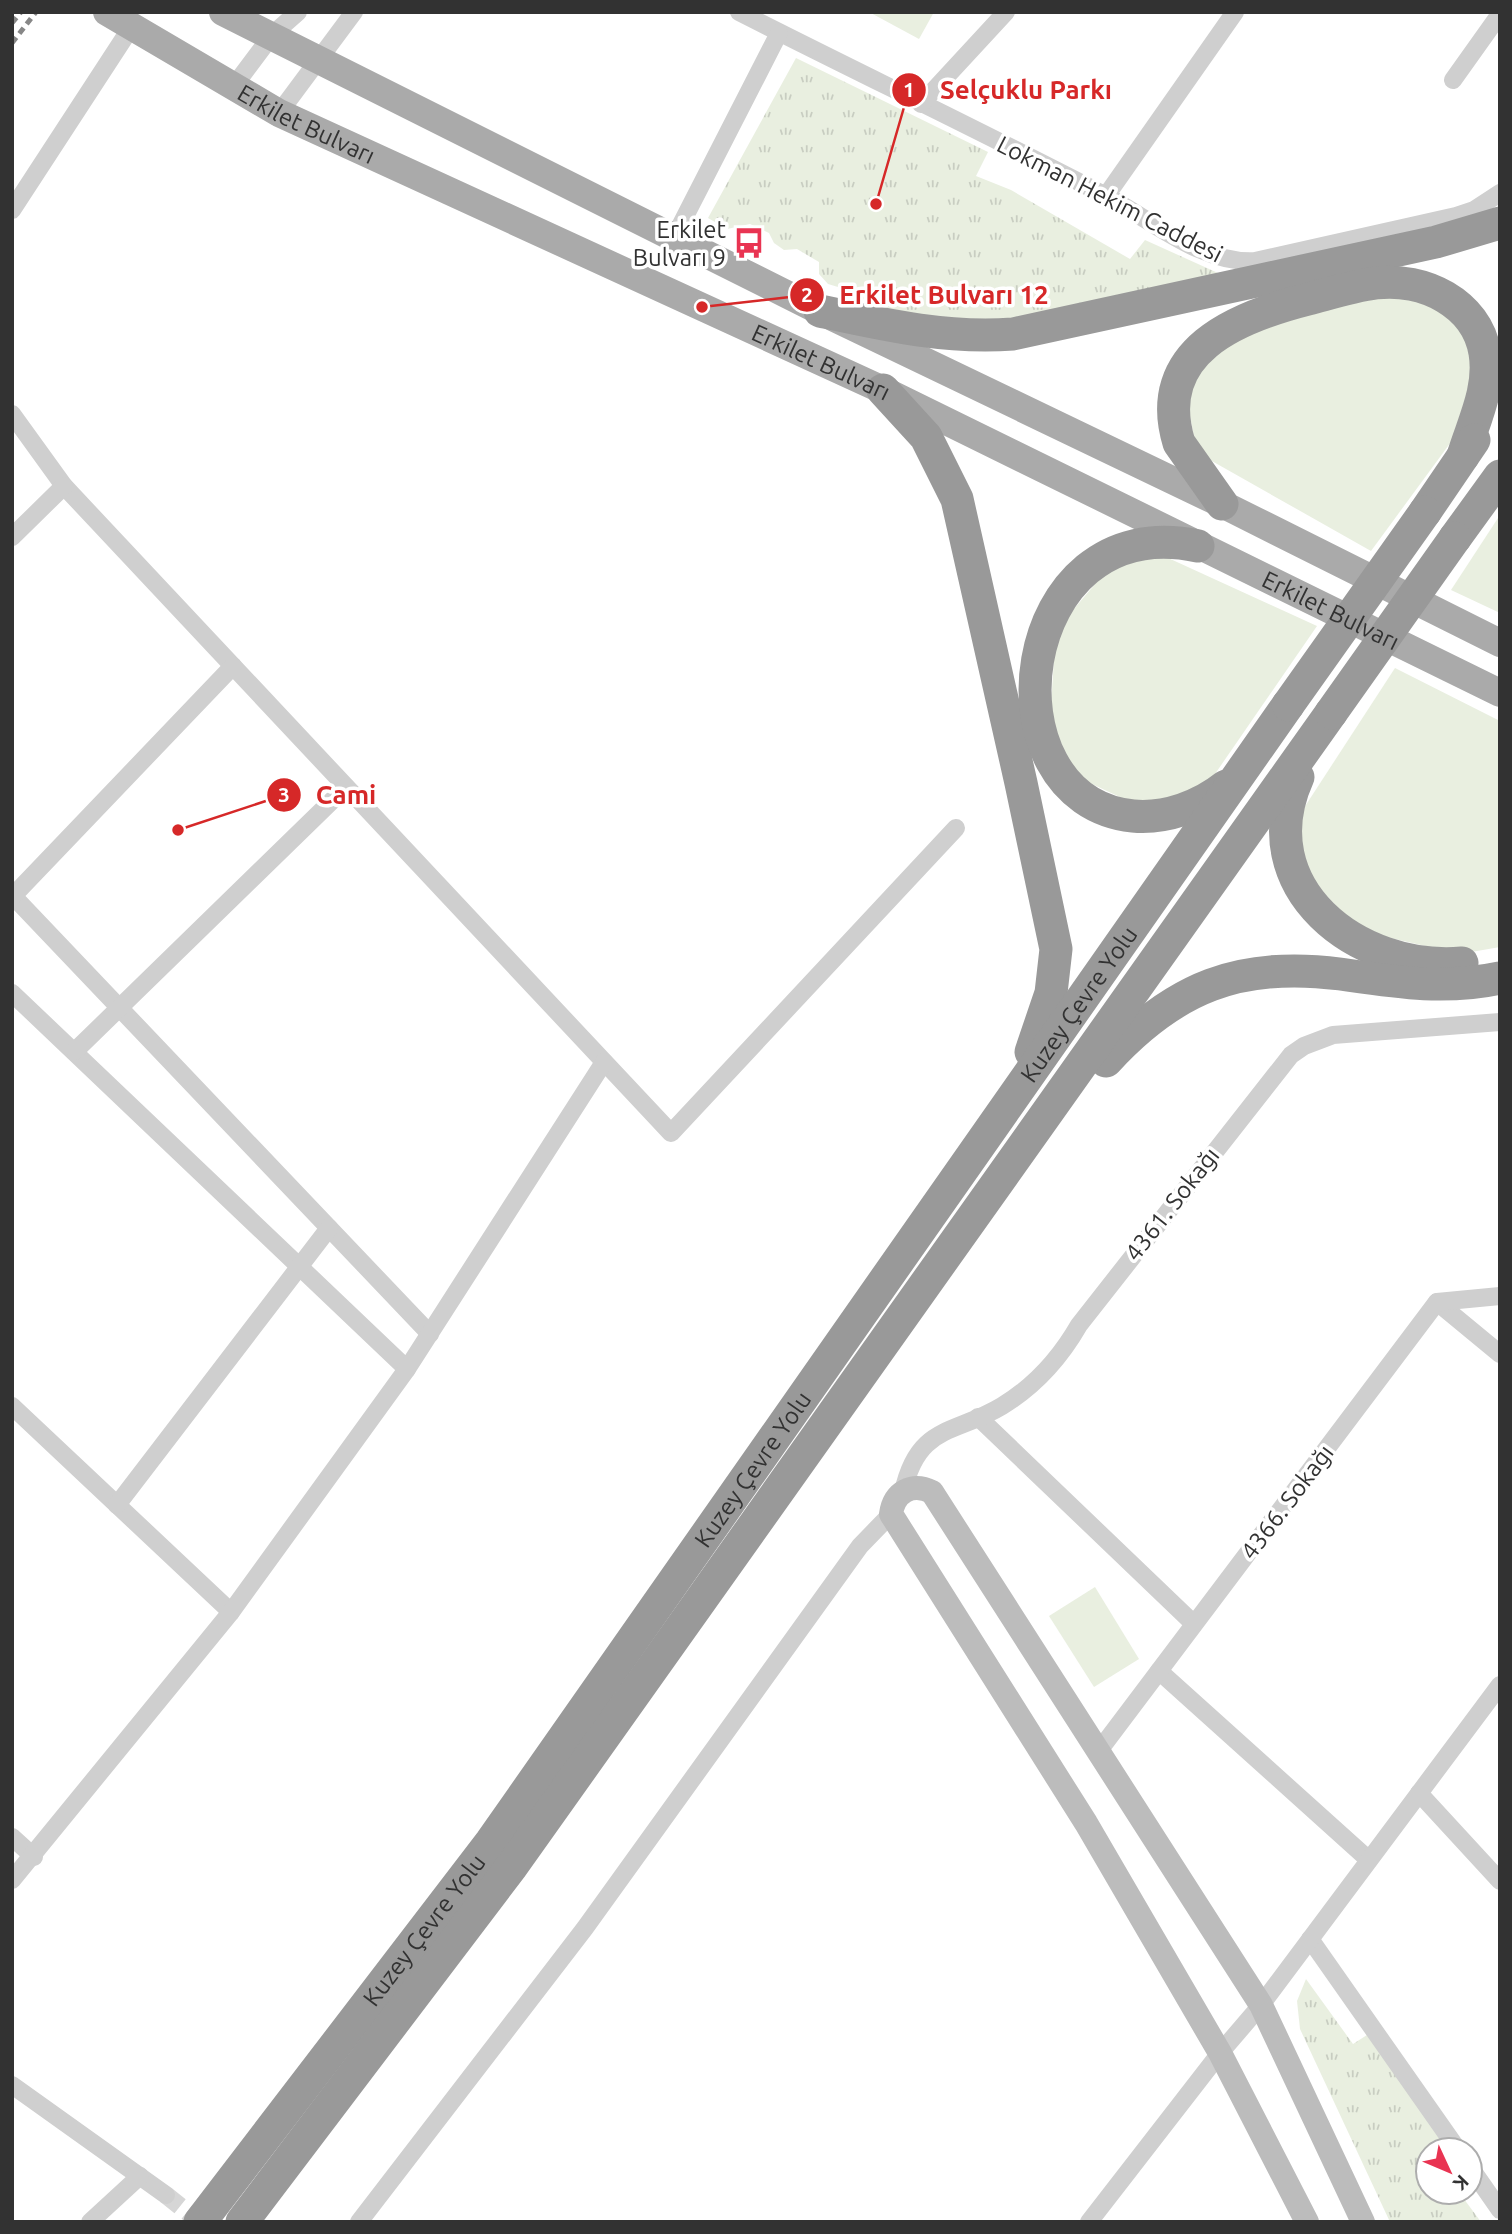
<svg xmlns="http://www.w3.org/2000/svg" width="1512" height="2234" viewBox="0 0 1512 2234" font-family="Ubuntu,sans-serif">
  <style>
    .grass { fill: #e9efe0 }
    .park { fill: url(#park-tufts) }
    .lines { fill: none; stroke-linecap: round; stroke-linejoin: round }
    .street-tunnel { stroke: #d6d6d6; stroke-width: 18; stroke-dasharray: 18 9; stroke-linecap: butt }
    .street { stroke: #cfcfcf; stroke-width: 18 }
    .secondary { stroke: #bcbcbc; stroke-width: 24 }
    .primary { stroke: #aaa; stroke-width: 28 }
    .highway { stroke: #999; stroke-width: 33 }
    .rail { stroke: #878787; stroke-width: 5; stroke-dasharray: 7 5; stroke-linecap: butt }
    .highway-bridge { stroke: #999; stroke-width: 33 }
    .labels { text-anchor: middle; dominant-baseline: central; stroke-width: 7; stroke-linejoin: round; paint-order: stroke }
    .street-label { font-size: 24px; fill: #323232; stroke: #fff }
    .poi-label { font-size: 24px; fill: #323232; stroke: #fff; text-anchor: end }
    .leader { fill: none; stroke: #d62828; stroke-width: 2.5 }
    .callout-dot { fill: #d62828; stroke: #fff; stroke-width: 2.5 }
    .mark-label { font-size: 21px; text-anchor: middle; font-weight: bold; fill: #fff }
    .callout-label { font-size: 26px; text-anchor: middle; font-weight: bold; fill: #d62828; stroke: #fff; stroke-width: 7; stroke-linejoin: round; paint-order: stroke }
  </style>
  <defs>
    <pattern id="park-tufts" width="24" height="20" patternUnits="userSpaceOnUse" patternTransform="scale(1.75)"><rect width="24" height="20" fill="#e9efe0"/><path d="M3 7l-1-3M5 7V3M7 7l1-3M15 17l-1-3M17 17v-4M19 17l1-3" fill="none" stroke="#c8cdc1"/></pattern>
  </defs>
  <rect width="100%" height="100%" fill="#fff"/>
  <!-- grass -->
  <g class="grass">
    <polygon points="869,12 934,12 919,39"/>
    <polygon points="1387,293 1449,311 1479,358 1451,442 1371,551 1203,456 1196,447 1185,391 1229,337"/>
    <polygon points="1500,515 1500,613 1451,590"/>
    <polygon points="1166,557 1317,626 1215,774 1194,793 1139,806 1077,777 1050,720 1056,630 1113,563"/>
    <polygon points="1395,668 1500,721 1500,947 1460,954 1360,931 1304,872 1300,814"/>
    <polygon points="1095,1587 1139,1659 1094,1687 1049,1616"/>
  </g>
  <!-- park -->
  <g class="park">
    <polygon points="796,58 988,152 976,176 1011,190 1130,259 1145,240 1218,273 1005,326 895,311 868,302 848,290 828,284 819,274 819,262 797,249 784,250 774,243 769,233 750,224 727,229 708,218"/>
    <polygon points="1306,1979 1353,2044 1367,2035 1450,2150 1428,2150 1428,2192 1470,2192 1470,2178 1478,2188 1464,2199 1481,2222 1390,2222 1300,2029 1297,2001"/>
  </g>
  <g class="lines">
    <!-- street-tunnel -->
    <polyline class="street-tunnel" points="166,2195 200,2222"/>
    <!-- street -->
    <g class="street">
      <path d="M739,12C861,74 985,133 1106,196C1152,220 1201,264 1255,261L1456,216L1474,210L1500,193"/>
      <polyline points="1453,80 1500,14"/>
      <polyline points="234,86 272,35 298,12"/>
      <polyline points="921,104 1006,12"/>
      <polyline points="279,113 354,12"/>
      <polyline points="1106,196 1235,12"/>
      <polyline points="12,210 132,26"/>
      <polyline points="675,236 779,33"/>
      <polyline points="12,414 64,486 671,1133 956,828"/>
      <polyline points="12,537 64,486"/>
      <polyline points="13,896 430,1334"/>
      <polyline points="12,897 233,666"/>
      <polyline points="12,993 407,1369"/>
      <polyline points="75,1051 346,787"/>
      <polyline points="1437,1302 1500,1354"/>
      <polyline points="12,1406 231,1612"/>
      <polyline points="978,1417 1194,1624"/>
      <path d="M903,1492C918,1424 954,1435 1002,1406C1035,1386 1060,1358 1079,1325L1291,1055L1304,1046L1333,1035L1500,1022"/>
      <polyline points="117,1505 329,1228"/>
      <polyline points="1159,1671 1369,1860"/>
      <polyline points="1098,1752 1437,1302 1500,1296"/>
      <polyline points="1419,1793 1500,1881"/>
      <polyline points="12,1837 34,1857"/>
      <polyline points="12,1880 231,1612 407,1369 604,1062"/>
      <polyline points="1310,1939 1458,2150"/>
      <polyline points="12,2085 166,2195"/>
      <polyline points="1470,2167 1500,2210"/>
      <polyline points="90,2222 140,2176"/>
      <polyline points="359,2222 585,1928 860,1546 891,1514"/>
      <polyline points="1089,2222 1220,2053 1261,2005 1500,1685"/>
    </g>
    <!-- secondary -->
    <path class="secondary" d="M1307,2222L1220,2053L1086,1823L891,1514C894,1492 912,1482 932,1492L1261,2005L1363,2222"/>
    <!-- primary -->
    <g class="primary">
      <path id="s1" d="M107,12L279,113L883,390L1500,693"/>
      <polyline points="223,12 820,311 1222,504 1500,643"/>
    </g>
    <!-- highway -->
    <g class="highway">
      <path d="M820,311C885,325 946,339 1013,334L1436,242L1500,223"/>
      <polyline points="883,390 926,437 957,499 1021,783 1056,949 1051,993 1031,1052"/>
      <path d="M1222,504L1179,443C1151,351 1237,317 1308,299C1331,293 1353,286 1376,283C1423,277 1477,303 1485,353C1491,389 1473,423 1463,456"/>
      <polyline points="1425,512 1474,440"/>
      <polyline points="1455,538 1500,476"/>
      <path d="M1198,546C1011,506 979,800 1133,816C1166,819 1201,806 1226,786"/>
      <path d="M1298,777C1248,888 1358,972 1462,963"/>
      <path d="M1106,1061C1174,987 1240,961 1340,974C1396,982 1444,990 1500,978"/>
      <path id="s2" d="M200,2222L491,1842L1288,705"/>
      <polyline points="242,2222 512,1866 1331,713"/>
    </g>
    <!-- rail -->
    <g class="rail">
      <polyline points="12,23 21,12"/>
      <polyline points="12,43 36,12"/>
    </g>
    <!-- highway-bridge -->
    <g class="highway-bridge">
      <polyline points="1288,705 1425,512"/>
      <polyline points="1331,713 1455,538"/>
    </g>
  </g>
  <!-- icons -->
  <defs>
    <symbol id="bus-bare" viewBox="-9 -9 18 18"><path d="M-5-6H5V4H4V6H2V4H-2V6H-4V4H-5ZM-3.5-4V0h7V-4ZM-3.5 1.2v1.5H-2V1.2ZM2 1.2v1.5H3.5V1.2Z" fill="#e93452" stroke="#fff" stroke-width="2.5" paint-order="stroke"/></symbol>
  </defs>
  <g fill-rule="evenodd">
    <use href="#bus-bare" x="727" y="221" width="44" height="44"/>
  </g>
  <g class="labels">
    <!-- street labels -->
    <g class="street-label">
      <text stroke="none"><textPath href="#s1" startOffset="229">Erkilet Bulvarı</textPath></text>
      <text transform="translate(1110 199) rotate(27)">Lokman Hekim Caddesi</text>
      <text stroke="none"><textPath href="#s1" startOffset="796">Erkilet Bulvarı</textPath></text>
      <text stroke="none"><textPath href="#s1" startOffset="1363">Erkilet Bulvarı</textPath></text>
      <text stroke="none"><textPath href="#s2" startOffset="1502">Kuzey Çevre Yolu</textPath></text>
      <text transform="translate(1172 1204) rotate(-52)">4361. Sokağı</text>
      <text stroke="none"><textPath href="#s2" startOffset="934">Kuzey Çevre Yolu</textPath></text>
      <text transform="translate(1287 1502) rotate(-53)">4366. Sokağı</text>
      <text stroke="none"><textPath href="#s2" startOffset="368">Kuzey Çevre Yolu</textPath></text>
    </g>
    <!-- poi labels -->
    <g class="poi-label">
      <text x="726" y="229">Erkilet<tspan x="726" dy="28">Bulvarı 9</tspan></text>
    </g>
  </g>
  <!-- callouts -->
  <path class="leader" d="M876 204L909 90M702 307L807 295M178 830L284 795"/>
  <g class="callout-dot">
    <circle cx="876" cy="204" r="7"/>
    <circle cx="702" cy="307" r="7"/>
    <circle cx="178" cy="830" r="7"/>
    <circle cx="909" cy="90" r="18"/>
    <circle cx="807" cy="295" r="18"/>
    <circle cx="284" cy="795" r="18"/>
  </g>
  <g class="mark-label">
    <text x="909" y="97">1</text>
    <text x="807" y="302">2</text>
    <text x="284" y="802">3</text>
  </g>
  <g class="callout-label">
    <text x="1026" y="99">Selçuklu Parkı</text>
    <text x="944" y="304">Erkilet Bulvarı 12</text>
    <text x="346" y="804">Cami</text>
  </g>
  <!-- border -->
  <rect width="1512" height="2234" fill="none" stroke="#323232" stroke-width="28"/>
  <!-- north arrow -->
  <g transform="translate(1449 2171) rotate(134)"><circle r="33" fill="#ffffff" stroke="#adadad" stroke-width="2"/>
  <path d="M0-5L12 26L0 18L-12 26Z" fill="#e93452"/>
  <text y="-10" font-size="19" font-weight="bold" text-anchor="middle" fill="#323232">K</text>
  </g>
</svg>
